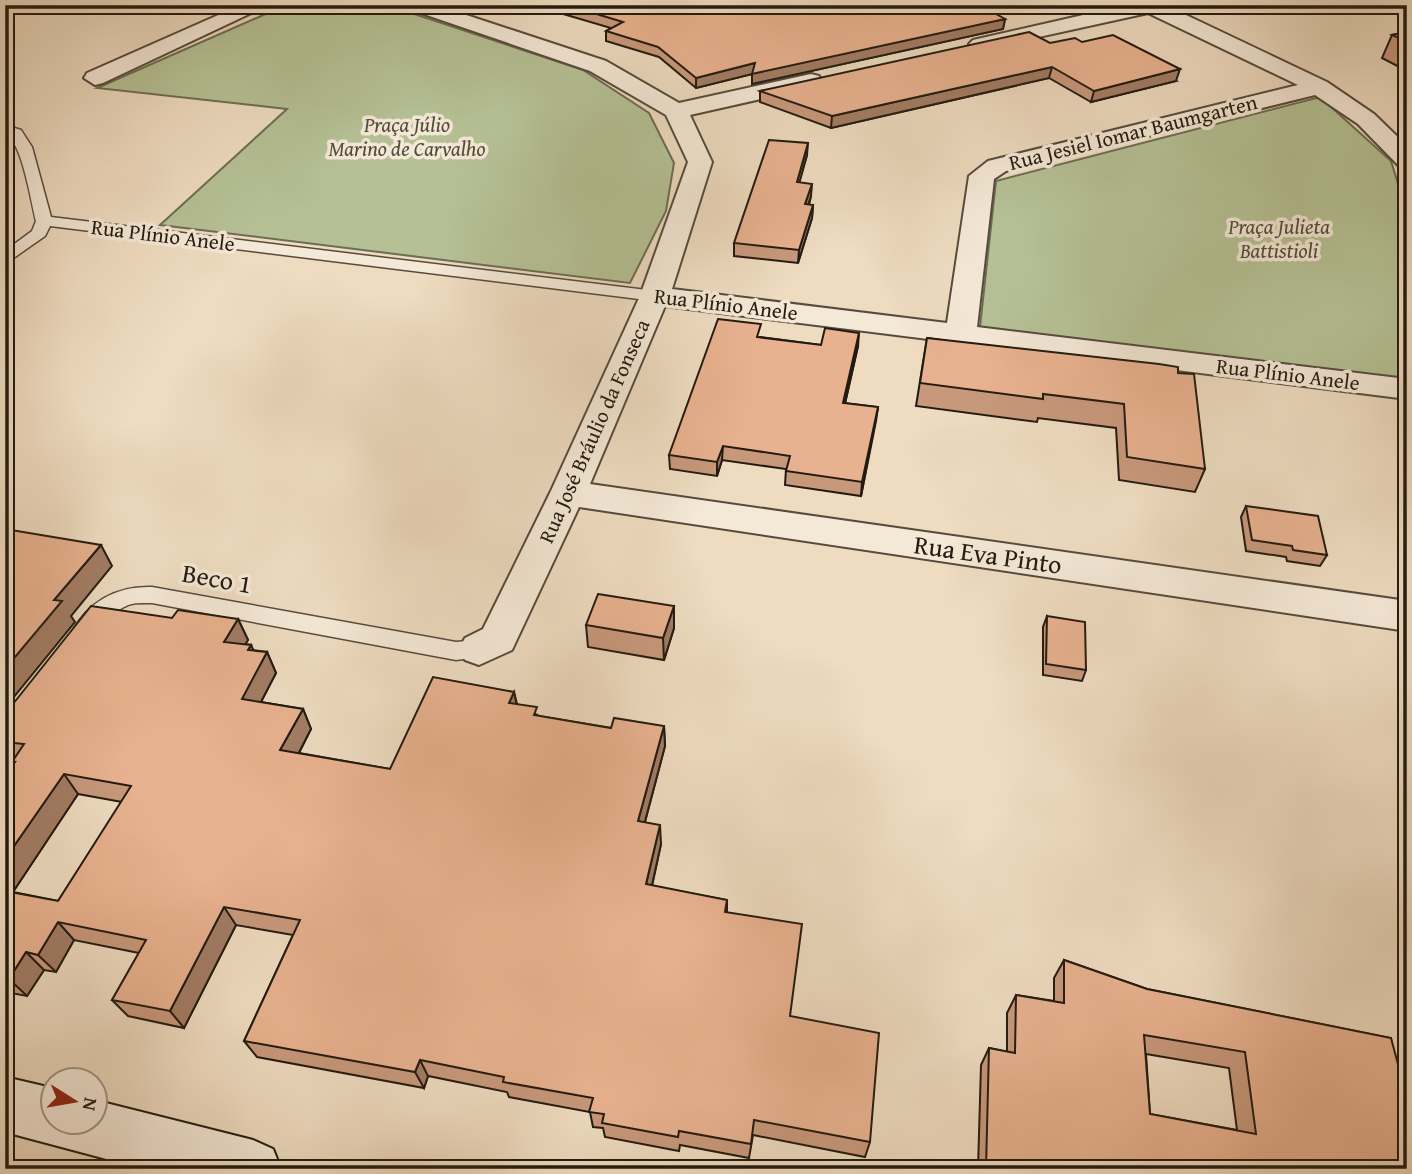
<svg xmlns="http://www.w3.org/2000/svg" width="1412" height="1174" viewBox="0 0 1412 1174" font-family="'Gentium Book Plus',serif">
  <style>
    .green { fill: #b5c195; stroke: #6c6e53; stroke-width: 2 }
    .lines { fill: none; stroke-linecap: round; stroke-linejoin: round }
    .service-casing { stroke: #564b3d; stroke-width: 3 }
    .minor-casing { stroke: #564b3d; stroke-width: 4 }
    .secondary-casing { stroke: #231b11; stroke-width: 4 }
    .service { fill: #f4e8d6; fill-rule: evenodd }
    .minor { fill: #f4e8d6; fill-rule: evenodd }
    .secondary { fill: #f4e8d6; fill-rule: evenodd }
    .wall { fill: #c8987b; stroke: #231b11; stroke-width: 2; fill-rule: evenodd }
    .shaded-wall { fill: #a27c64; stroke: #231b11; stroke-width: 2 }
    .building { fill: #e8b18f; stroke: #231b11; stroke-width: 2; fill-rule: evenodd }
    .labels { text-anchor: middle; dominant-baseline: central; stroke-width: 7; stroke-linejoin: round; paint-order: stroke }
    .far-park-label { font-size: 21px; font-style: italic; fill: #4f4d39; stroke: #f4e8d6 }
    .far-street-label { font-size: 21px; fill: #231b11; stroke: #f4e8d6 }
    .street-label { font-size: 26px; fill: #231b11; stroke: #f4e8d6 }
  </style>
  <rect width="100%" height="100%" fill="#eedbc0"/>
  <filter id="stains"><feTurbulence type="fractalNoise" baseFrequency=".00286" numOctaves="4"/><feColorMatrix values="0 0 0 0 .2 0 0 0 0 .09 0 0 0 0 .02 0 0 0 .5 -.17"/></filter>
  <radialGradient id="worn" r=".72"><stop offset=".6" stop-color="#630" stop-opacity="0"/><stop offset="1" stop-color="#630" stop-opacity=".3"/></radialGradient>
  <!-- green -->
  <g class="green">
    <polygon points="286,5 387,5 583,70 649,113 674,163 666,211 630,283 160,225 287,109 97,88"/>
    <polygon points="1320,97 1391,161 1407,213 1407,382 980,327 996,181"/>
  </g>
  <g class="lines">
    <defs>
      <g id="service">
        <path d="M5,125L21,130L32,147L51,217L655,291L664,296L655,301L50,226L45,236L5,264V251L32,231L36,221C31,202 22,140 5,134Z"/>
        <path d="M152,587L456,642L479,640L487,642L491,649L487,656L456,660L152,603C142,603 132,602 124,607C105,616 97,646 75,639L71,633C89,601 116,586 152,587Z"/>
      </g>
      <g id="minor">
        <polygon points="241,5 268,5 103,83 95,85 84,78 87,73"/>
        <polygon points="406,5 436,5 606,61 679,103 811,74 819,76 822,81 819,86 690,115 712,162 672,289 947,323 969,176 988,161 1298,85 1148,13 980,50 969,44 973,40 1127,5 1165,5 1327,82 1374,114 1407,146 1407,167 1398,165 1358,124 1315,95 1006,171 994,179 977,327 1407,379 1407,399 665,306 590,484 1407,601 1407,631 579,507 512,650 479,665 465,660 459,649 465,638 483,629 550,493 640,296 688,162 666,115 590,71 409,9"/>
      </g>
      <polygon id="secondary" points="5,1077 52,1088 52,1122 94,1122 94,1100 253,1140 273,1149 281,1169 144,1169 5,1132"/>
    </defs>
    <!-- service casing -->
    <use href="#service" class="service-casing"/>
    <!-- minor casing -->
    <use href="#minor" class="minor-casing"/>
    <!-- secondary casing -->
    <use href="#secondary" class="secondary-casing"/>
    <!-- service -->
    <use href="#service" class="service"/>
    <!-- minor -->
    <use href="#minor" class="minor"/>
    <!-- secondary -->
    <use href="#secondary" class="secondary"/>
  </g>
  <!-- wall -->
  <g class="wall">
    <polygon points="546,5 722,5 1005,19 1003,29 752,84 752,74 696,88 659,57 606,41 606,31 611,28 546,9"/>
    <polygon points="1407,32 1407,71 1382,58 1392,35"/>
    <polygon points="1082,42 1176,81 1091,102 1049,78 831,128 760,102 760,91 1050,43"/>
    <polygon points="807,155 799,182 811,196 809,205 813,205 812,218 798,263 734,256 734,243"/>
    <polygon points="760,337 821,345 858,346 845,403 878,407 861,496 785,485 786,469 722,460 717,476 670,469 669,455"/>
    <polygon points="927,338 1178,373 1205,469 1195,492 1119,480 1116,428 1038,418 1037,422 916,406"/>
    <polygon points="1246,506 1327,555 1320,566 1287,561 1286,557 1246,551 1241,517"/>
    <polygon points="674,606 674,628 664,660 588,647 586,625"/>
    <polygon points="1047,616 1086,670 1082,681 1043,675 1043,627"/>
    <path d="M172,618L238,619L248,640L245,644L251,645L253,650L267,652L276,673L261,702L303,709L311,729L299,753L390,769L514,692L517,704L539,716L611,728L664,726L665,746L645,822L661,844L652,886L727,900V912L790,1016L870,1142L865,1157L753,1135L749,1158L680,1145L679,1151L605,1137L603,1128L593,1127L590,1112L509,1097L507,1092L428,1076L424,1088L257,1057L244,1041L293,935L236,925L184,1028L128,1016L112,1000L139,953L74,940L56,972L44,970L27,996L5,992V776L14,764L12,762L13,761L5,760V714ZM78,794L122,802L58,901L13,892Z"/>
    <path d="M1064,960L1147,989L1391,1038L1407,1169H978L981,1065L989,1048L1007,1052V1013L1016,995L1054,1001V978ZM1146,1054L1229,1068L1237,1130L1150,1114Z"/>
  </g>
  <!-- shaded-wall -->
  <g class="shaded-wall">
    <polygon points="1005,19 1003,29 752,84 752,74 696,88 696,78 755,63"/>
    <polygon points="1052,67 1049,78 831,128 832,116"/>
    <polygon points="1180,69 1176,81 1091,102 1094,91"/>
    <polygon points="808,143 807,155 796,195 797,182"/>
    <polygon points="812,184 811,196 804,217 805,204"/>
    <polygon points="813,205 812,218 798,263 799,250"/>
    <polygon points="859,333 858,346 842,417 843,403"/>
    <polygon points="878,407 876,421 861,496 862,482"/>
    <polygon points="723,446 722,460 717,476 717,462"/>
    <polygon points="101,545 112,566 71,616 75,622 5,708 5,669 54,600"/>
    <polygon points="674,606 674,628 664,660 663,638"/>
    <polygon points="238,619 248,640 234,662 224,642"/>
    <polygon points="251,645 260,665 267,652 276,673 252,719 242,699 248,650"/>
    <polygon points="514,692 518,712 509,703"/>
    <polygon points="303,709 311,729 290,770 280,750"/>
    <polygon points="664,726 665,746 640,840 638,821"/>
    <polygon points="64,774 78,794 5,904 5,859"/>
    <polygon points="660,825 661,844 648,903 646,884"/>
    <polygon points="224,907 236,925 184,1028 170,1011"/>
    <polygon points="58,922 74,940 56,972 38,955"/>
    <polygon points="26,952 44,970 27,996 9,979"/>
    <polygon points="420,1060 428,1076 424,1088 415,1072"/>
  </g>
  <!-- building -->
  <g class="building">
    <polygon points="567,5 980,5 1005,19 752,74 755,63 696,78 658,47 606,31 623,22"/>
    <polygon points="1029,32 1050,43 1075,38 1082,42 1113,35 1180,69 1094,91 1052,67 832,116 760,91"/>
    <polygon points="1407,32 1407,42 1392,35"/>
    <polygon points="769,140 808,143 797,182 812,184 805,204 813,205 799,250 734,243"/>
    <polygon points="718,319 761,324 757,337 821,345 825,328 859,333 843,403 878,407 862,482 786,471 790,456 723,446 717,462 669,455"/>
    <polygon points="927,338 1159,364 1178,367 1178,373 1194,374 1205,469 1127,457 1124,404 1043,394 1043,399 920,383"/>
    <polygon points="1246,506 1318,516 1327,555 1293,550 1292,546 1252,540"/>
    <polygon points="5,529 101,545 54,600 62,601 5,669"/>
    <polygon points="598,594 674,606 663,638 586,625"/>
    <polygon points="91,606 172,618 178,610 238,619 224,642 251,645 248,650 267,652 242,699 303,709 280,750 390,769 433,677 514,692 509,703 537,707 534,715 611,728 614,718 664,726 638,821 660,825 646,884 727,900 725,912 802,924 790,1016 879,1033 870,1142 754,1120 751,1144 679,1131 678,1137 602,1123 604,1114 589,1112 593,1098 503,1082 504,1077 420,1060 415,1072 244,1041 300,920 224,907 170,1011 112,1000 146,940 58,922 38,955 26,952 9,979 5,979 5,891 58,901 131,786 64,774 5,859 5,776 15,762 12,762 24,744 5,742 5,714"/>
    <polygon points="1047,616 1085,622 1086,670 1046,664"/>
    <path d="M1064,960L1147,989L1391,1038L1407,1098V1169H986L989,1048L1015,1053L1016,995L1064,1003ZM1144,1035L1245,1052L1256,1134L1150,1114Z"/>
  </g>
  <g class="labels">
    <!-- far-park labels -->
    <g class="far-park-label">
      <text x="407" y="124">Praça Júlio<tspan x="407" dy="24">Marino de Carvalho</tspan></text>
      <text x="1279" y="226">Praça Julieta<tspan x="1279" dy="24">Battistioli</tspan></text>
    </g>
    <!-- far-street labels -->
    <g class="far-street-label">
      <text transform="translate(1133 132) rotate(-14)">Rua Jesiel Iomar Baumgarten</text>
      <text transform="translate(163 235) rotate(7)">Rua Plínio Anele</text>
      <text transform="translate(726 304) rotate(7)">Rua Plínio Anele</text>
      <text transform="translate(1288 374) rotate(7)">Rua Plínio Anele</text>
      <text transform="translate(594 431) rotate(-66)">Rua José Bráulio da Fonseca</text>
    </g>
    <!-- street labels -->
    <g class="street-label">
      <text transform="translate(988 554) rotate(8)">Rua Eva Pinto</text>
      <text transform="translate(217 578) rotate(10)">Beco 1</text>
    </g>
  </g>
  <!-- margin -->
  <rect width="1412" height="1174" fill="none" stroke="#eedbc0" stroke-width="28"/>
  <rect x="7" y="7" width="1398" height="1160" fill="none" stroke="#231b11" stroke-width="3.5"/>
  <rect x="14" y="14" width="1384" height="1146" fill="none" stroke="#231b11" stroke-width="2"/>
  <!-- north arrow -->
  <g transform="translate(74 1101) rotate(101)"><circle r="33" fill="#f4e8d6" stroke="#a09687" stroke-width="2"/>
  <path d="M0-5L12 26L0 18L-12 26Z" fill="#8f2418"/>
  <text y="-10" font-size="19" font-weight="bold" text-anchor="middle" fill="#231b11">N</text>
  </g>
  <rect width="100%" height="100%" filter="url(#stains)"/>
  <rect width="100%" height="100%" fill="url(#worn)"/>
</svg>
